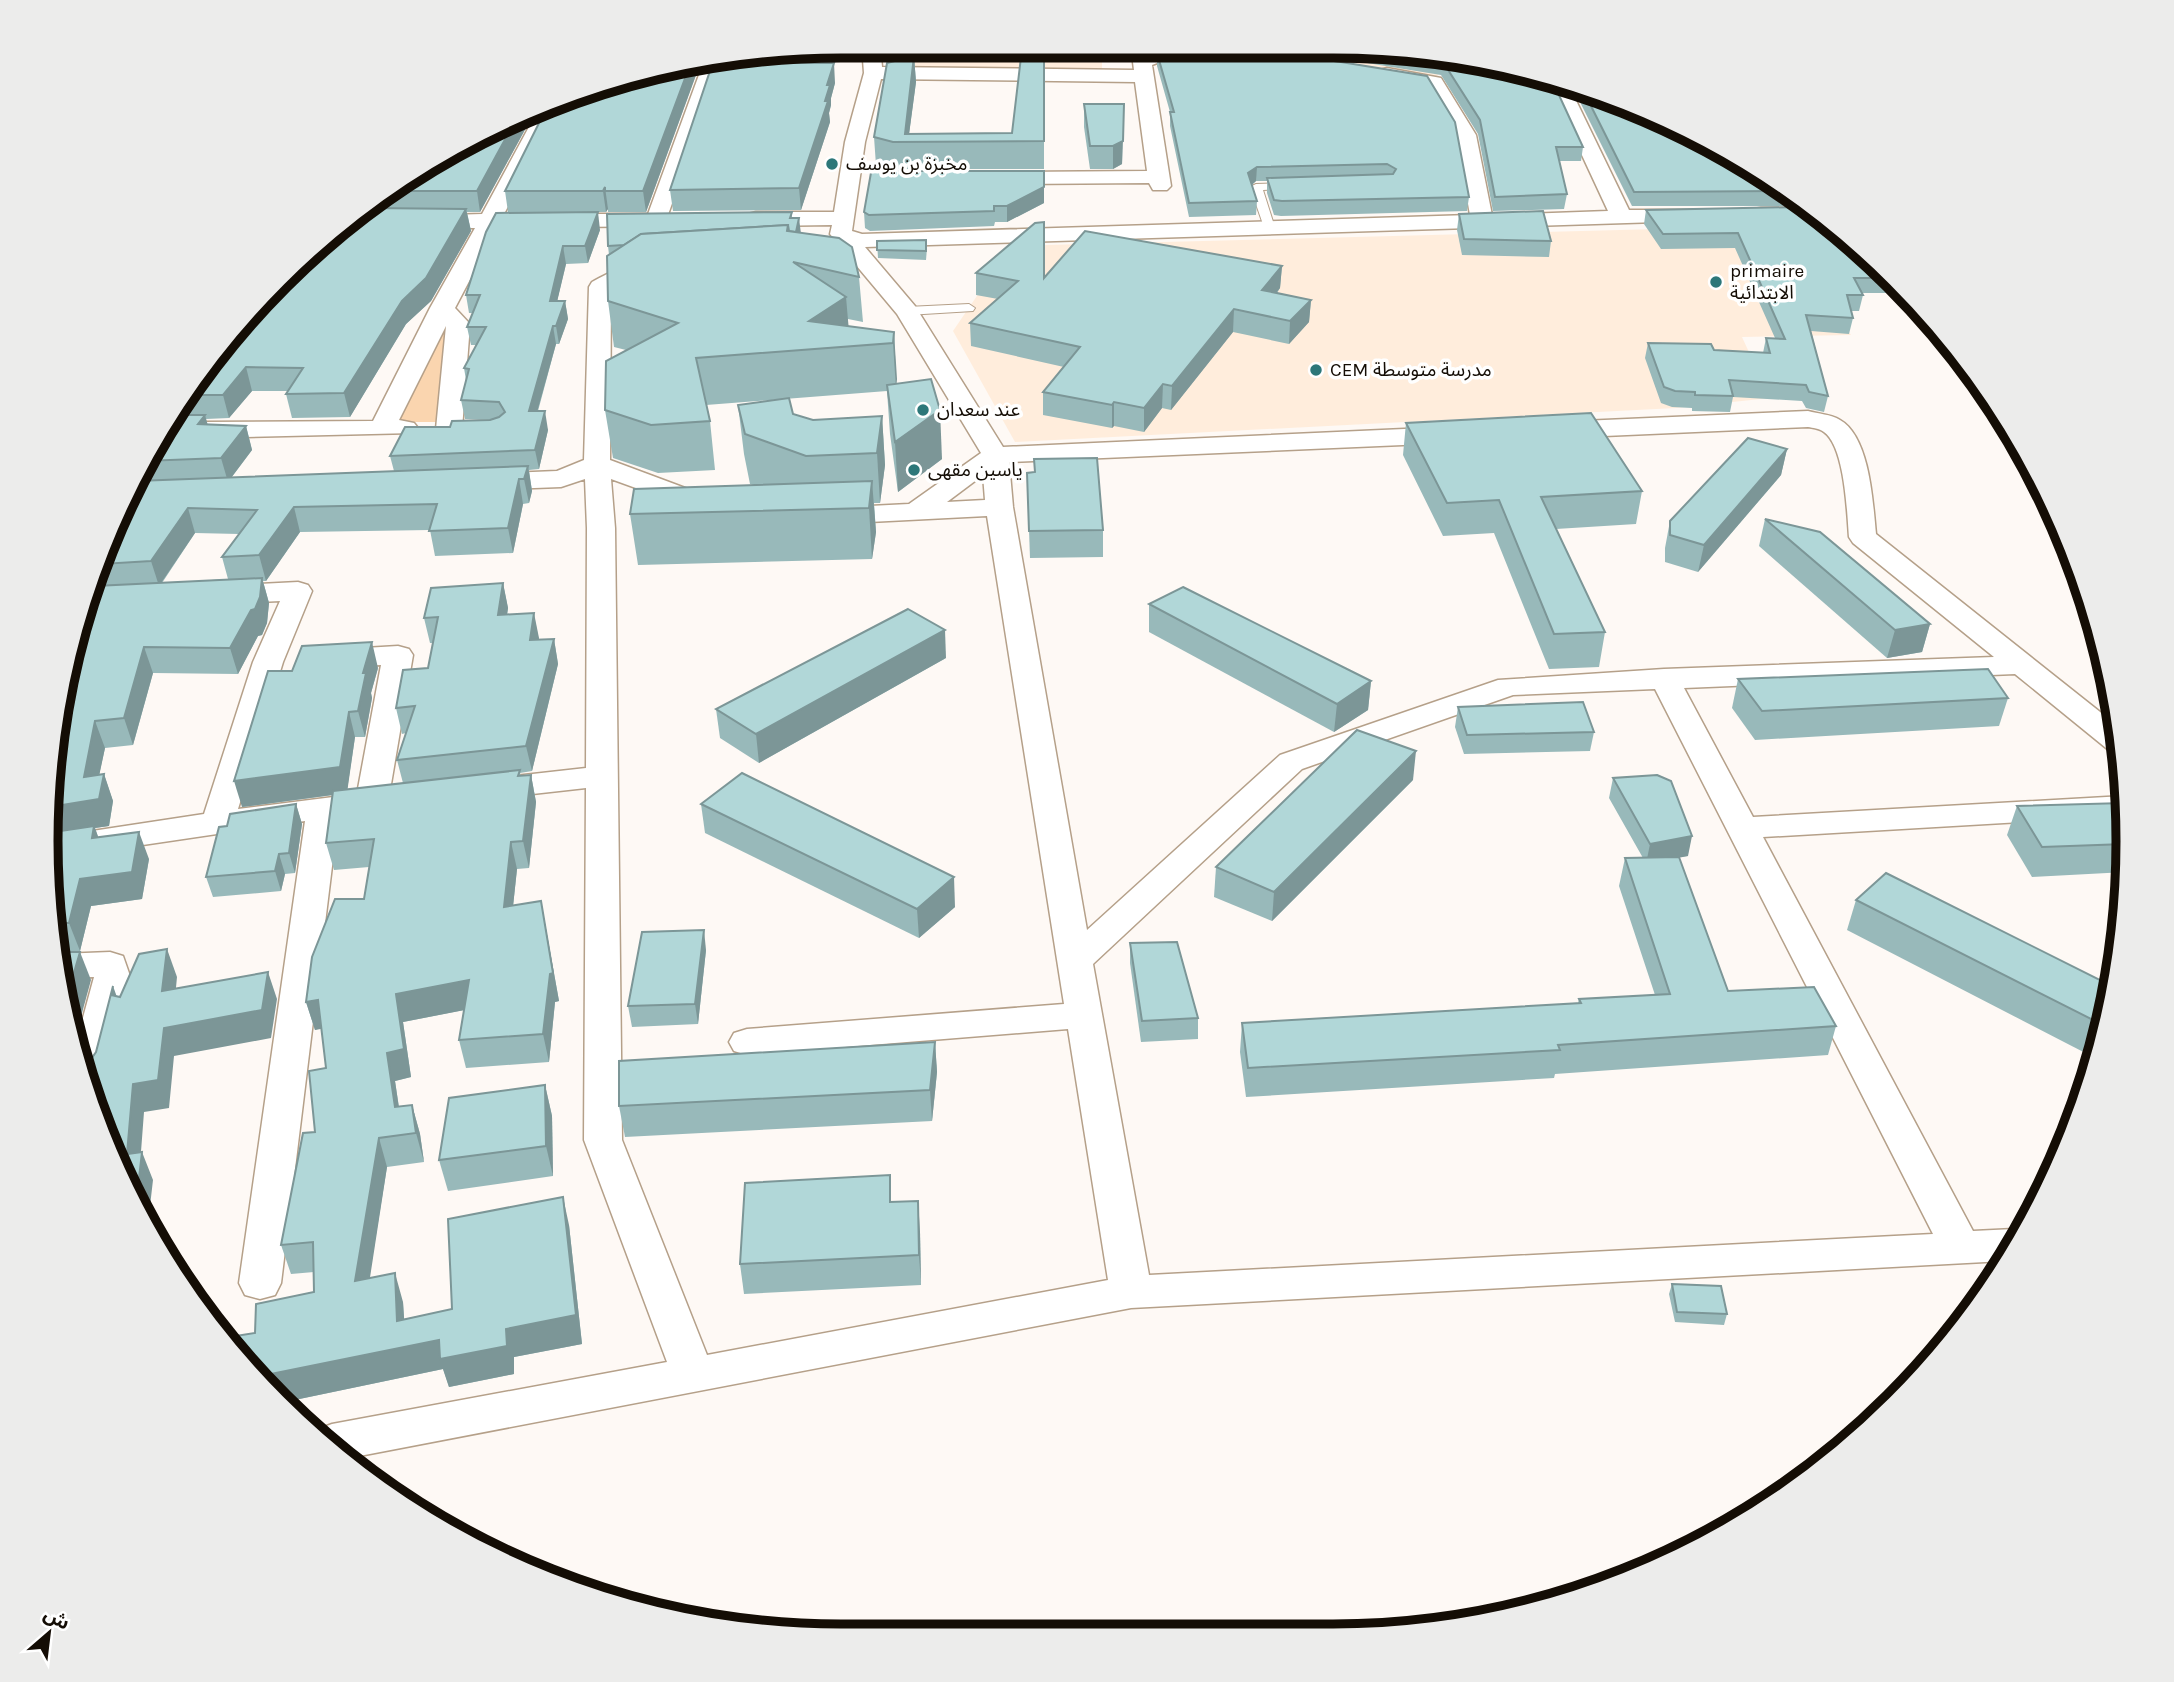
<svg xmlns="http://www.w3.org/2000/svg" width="2174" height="1682" viewBox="0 0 2174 1682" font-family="Karla,'Noto Sans Arabic',sans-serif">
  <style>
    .built { fill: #ffeddc }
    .green { fill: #fad5af }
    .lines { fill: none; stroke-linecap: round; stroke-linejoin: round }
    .service-casing { stroke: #b5a089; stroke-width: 2 }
    .minor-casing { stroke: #b5a089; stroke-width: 3 }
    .service { fill: #fff; fill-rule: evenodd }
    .minor { fill: #fff; fill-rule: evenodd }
    .wall { fill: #98b9ba; fill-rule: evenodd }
    .shaded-wall { fill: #7c9697 }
    .building { fill: #b1d7d8; stroke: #7c9697; stroke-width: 2 }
    .poi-dot { fill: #2d7779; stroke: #fff; stroke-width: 2.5 }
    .labels { text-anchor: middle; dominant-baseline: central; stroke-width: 7; stroke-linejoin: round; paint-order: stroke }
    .far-poi-label { font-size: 19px; fill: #140d05; stroke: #fff; text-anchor: start }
    .rim { fill: none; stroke: #140d05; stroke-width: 9 }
  </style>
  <rect width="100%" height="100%" fill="#fef9f5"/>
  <!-- built -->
  <g class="built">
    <polygon points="894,46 1162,46 1119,62 1102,62 1102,70 890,67"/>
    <polygon points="1243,47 1385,47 1452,60 1435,78"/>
    <polygon points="1774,226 1851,335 1742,337 1770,398 1676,408 1015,442 953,331 1011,246"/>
  </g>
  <!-- green -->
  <polygon class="green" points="447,323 453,422 396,422"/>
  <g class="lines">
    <defs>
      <g id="service">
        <polygon points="1290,183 1294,184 1294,188 1263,190 1275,228 1265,230 1250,187 1256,184"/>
        <polygon points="969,304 975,308 973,311 907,315 901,311 907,307"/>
      </g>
      <g id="minor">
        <path d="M862,46H880L882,67L1134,70L1133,62L1135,58L1165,47H1190L1188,51L1152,65L1171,186L1167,190H1153L1149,183L999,184L992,182L989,178L992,174L999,172L1147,171L1135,82L881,79L865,142L852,231L862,234L1470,215L1456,135L1427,87L1380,78L1378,74L1380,70L1387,68L1441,78L1476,135L1492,215L1608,211L1548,82L1550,80L1568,84L1629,210H1698L1701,215L1698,220L1690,221L865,247L915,306L1003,447L1449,427L1458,430L1462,435L1458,440L1449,443L1009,462L1013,507L1087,930L1280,755L1498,680L1664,669L1994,657L1853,543L1849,537C1847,512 1845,447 1824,432C1819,428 1813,428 1808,427L1559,438L1550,435L1546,430L1550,425L1559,422L1808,411C1818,414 1831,414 1840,420C1870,437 1873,504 1876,534L2119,727L2122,754L2111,752L2015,674L1684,688L1753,817L2124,796V816L1763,837L1973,1231L2014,1229L2022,1232L2004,1261L1131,1308L349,1458L316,1430L332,1424L667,1362L584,1140L586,788L489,799L478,796L473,789L478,782L489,779L586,768L587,528L585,479L561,487L485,490L476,488L472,482L476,476L485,474L557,471L584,460L589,287L592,282C613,271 632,258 657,264L660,269L657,274L636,277L611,290L610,460L712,498L715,504L712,510L702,512L611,479L615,528L622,1140L707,1355L1108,1280L1068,1029L747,1055L734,1051L729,1042L734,1033L747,1029L1064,1004L987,516L830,524L820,522L816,516L820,510L830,508L909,504L981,453L897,314L830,234L832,225L756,226L748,224L745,219L748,214L756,212H834L845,142L864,73ZM983,475L985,500L947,502ZM1655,689L1933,1234L1149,1275L1093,964L1302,769L1513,695Z"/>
        <polygon points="722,62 664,226 497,228 455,308 470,324 462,429 458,434 449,437 440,434 436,429 446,326 399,420 414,423 418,428 414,433 203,438 194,435 190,430 194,425 203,422 373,421 430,308 475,228 424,228 416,226 413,221 416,216 482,214 536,114 557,105 559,108 504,214 648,214 703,64"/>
        <polygon points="1761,208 1814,208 1827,219 1753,219 1750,214 1753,209"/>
        <polygon points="298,582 308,585 312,591 283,662 238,809 357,794 381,665 330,668 319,665 315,659 319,653 330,650 398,646 409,649 413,655 389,796 393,802 388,809 338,817 281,1283 275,1295 260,1299 245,1295 239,1283 305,821 48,859 46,841 46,838 204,814 253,662 280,601 222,604 212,601 208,595 212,589 222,586"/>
        <polygon points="110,952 123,956 130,976 105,1079 99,1088 91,1091 74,1051 94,977 64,978 60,954"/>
      </g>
    </defs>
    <!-- service casing -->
    <use href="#service" class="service-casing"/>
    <!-- minor casing -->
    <use href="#minor" class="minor-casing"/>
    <!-- service -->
    <use href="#service" class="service"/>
    <!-- minor -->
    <use href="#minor" class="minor"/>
  </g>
  <!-- wall -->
  <g class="wall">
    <polygon points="1269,47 1385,47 1552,80 1583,147 1581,161 1559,161 1567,194 1564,209 1493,211 1478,134 1441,75"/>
    <polygon points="789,52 789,63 835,83 831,98 831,105 829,113 830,122 801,210 673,211 670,190 713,62"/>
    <polygon points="1157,53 1469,197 1467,211 1281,216 1274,215 1267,193 1267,181 1256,181 1252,185 1257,201 1256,215 1189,217 1170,126 1170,112 1157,66"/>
    <polygon points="914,56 916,82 909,134 1012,133 1044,57 1044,169 894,169 876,165 874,137"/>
    <polygon points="700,64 646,212 608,212 608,209 606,212 508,212 505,191 635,73"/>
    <polygon points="1571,84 1588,88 1786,191 1783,206 1632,206"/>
    <polygon points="1084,104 1124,104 1122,164 1113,169 1090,169 1084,127"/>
    <path d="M533,115L480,212H467L471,231L431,301L406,324L350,417L292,418L286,394L288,391H252L229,418L206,419L207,425L246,426L252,450L231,478L394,471L390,456L450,427L490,420L465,419L461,400L466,380L464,368L476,345H471L467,327L473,313H469L466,295L486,232L600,230L588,263L566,264L557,301H565L568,319L559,344H556L538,411L548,430L539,469L529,470L532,491L529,503L523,504L513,553L435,556L430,530L300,532L266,581H263L269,603L267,623L262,635L258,636L238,674L153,673L133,745L105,748L99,775L104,774L113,801L109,826L95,828L98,837L149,859L142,899L91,906L80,951H60L46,841L93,591H91L152,444L267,294L279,295L314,260H303L443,152ZM195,533L239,534L222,557L228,579L162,583Z"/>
    <polygon points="893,171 1044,171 1044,203 1007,222 995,222 994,226 870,231 865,228 864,212"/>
    <polygon points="1646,210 1829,220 1901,288 1900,293 1862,293 1863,295 1859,311 1851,311 1853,318 1849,334 1811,331 1828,396 1824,412 1806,408 1802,401 1733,397 1730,412 1692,411 1692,408 1672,407 1661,403 1645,358 1648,343 1714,350 1763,353 1766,338 1775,338 1735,248 1661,249 1644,224"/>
    <polygon points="792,212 792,218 801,233 859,277 863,322 848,319 848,326 894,332 896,384 942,459 898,492 890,434 887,391 706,405 710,421 715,470 658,473 613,458 605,410 626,350 614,347 608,301 609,255 608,246"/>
    <polygon points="1459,214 1551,241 1549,257 1462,255 1457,230"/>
    <polygon points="877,241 927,248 926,260 878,258"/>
    <polygon points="1282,266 1280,288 1277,293 1311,300 1309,322 1289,344 1233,332 1171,410 1162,408 1144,432 1114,426 1112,428 1043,415 1043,392 1064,367 971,346 970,323 998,299 976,295 976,273 1044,278"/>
    <polygon points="738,405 793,414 813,420 882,416 885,465 880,503 874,503 876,532 872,559 638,565 630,514 754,485 750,484 744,454"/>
    <polygon points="1406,423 1642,491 1636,524 1556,529 1605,632 1599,667 1549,669 1494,533 1443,536 1403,455"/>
    <polygon points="1787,449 1781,475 1698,572 1665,562 1665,548 1670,521"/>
    <polygon points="1035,472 1103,530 1103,557 1030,558 1027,473"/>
    <polygon points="1765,519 1930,624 1922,652 1887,658 1759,546"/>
    <polygon points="503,583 508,608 507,615 539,638 539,640 554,639 558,664 532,771 520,773 521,776 531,775 536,802 529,868 517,869 513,906 541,901 559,1001 555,1002 549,1062 466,1068 459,1040 464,1010 403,1022 411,1077 395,1081 399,1107 412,1105 420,1134 424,1162 387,1167 369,1278 403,1302 404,1319 452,1309 569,1225 582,1344 514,1357 514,1374 449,1387 443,1369 285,1402 243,1366 255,1333 314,1292 314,1272 291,1274 281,1245 315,1132 326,1068 321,1028 315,1030 306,1002 364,899 369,867 334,870 326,843 333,795 242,807 378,668 371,693 372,698 365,737 355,737 347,790 403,783 397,760 406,733 402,734 396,708 428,668 433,643 430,643 424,618"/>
    <polygon points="1149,604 1371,681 1368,710 1334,732 1149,632"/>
    <polygon points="946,658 759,763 720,738 716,709"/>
    <polygon points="1738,679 2008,698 1999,726 1755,740 1732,708"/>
    <polygon points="1458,707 1594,732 1590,751 1464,754 1455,727"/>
    <polygon points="1613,778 1688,856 1679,857 1728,991 1836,1026 1828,1055 1555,1074 1554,1078 1246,1097 1240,1052 1242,1023 1578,1003 1579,999 1655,995 1619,886 1625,858 1643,858 1609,798"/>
    <polygon points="1413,780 1272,921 1214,897 1216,867"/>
    <polygon points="2124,803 2126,872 2032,877 2007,835 2017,806"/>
    <polygon points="296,804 302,824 295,873 285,874 281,891 213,897 206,877 227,826"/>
    <polygon points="701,804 955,907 919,938 705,833"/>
    <polygon points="1856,900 2112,986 2101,1046 2097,1059 1847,930"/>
    <polygon points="1130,943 1198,1018 1198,1039 1141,1042 1130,963"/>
    <polygon points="706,950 698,1024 632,1027 628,1006"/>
    <polygon points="935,1042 937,1072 932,1121 625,1137 619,1106"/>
    <polygon points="545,1085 552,1116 553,1176 448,1191 439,1160"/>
    <polygon points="892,1202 920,1232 921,1285 744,1294 740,1264"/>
    <polygon points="1672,1284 1727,1314 1724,1325 1675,1322 1669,1294"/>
  </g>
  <!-- shaded-wall -->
  <g class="shaded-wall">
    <polygon points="789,52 788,83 787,63 787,53"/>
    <polygon points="914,56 916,82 908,142 905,134"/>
    <polygon points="834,63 835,83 831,98 831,105 829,113 830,122 801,210 799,188 825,101 827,85"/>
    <polygon points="700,64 646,212 643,191 690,65"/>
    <polygon points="1124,104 1122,164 1113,169 1113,146"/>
    <polygon points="533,115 480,212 477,191 514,123"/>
    <polygon points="1257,167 1256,181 1248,188 1248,173"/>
    <polygon points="605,187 608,209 606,212 603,191"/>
    <polygon points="1044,187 1044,203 1007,222 1007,206"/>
    <polygon points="466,209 471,231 431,301 406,324 350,417 344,393 402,301"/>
    <polygon points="598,212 600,230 588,263 585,246"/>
    <polygon points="799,218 801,234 795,234"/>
    <polygon points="563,246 566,264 553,319 550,301"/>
    <polygon points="1282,266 1280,288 1261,312 1262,290"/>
    <polygon points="846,297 850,343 809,321"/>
    <polygon points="1311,300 1309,322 1289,344 1290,321"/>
    <polygon points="565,301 568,319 559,344 556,326"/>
    <polygon points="1234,309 1233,332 1171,410 1172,386"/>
    <polygon points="553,326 556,344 532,430 529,411"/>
    <polygon points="894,332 897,379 896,390 893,343"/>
    <polygon points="246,367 252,391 229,418 223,395"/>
    <polygon points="1163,384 1162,408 1144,432 1144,408"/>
    <polygon points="1114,402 1114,426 1112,428 1112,405"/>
    <polygon points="940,410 942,459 898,492 895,442"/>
    <polygon points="545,411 548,430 539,469 535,450"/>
    <polygon points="205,415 212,440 198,424"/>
    <polygon points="882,416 885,465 880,503 877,453"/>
    <polygon points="246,426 252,450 228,482 221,458"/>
    <polygon points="1787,449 1781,475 1698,572 1704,545"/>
    <polygon points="528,466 532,491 529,503 524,479"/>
    <polygon points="519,479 523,504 513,553 508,528"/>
    <polygon points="872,481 876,532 872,559 869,508"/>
    <polygon points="294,507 300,532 266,581 259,555"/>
    <polygon points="188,508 195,533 159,586 151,561"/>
    <polygon points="262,578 269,603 267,623 262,635 258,636 238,674 230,648"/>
    <polygon points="503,583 508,608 503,640 498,615"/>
    <polygon points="534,613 539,638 534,665 530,640"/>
    <polygon points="1930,624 1922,652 1887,658 1895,630"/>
    <polygon points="945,630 946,658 759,763 756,734"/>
    <polygon points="554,639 558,664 532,771 526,746"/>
    <polygon points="372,642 378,668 371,693 372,698 365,737 358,711 363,673"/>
    <polygon points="144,647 153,673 133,745 124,718"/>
    <polygon points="1371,681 1368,710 1334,732 1337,704"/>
    <polygon points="349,712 355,737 347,793 242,807 234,781"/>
    <polygon points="95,721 105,748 94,800 104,774 113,801 109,826 95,828 104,853 92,838 46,836 50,807 84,777"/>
    <polygon points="1416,751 1413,780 1272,921 1274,892"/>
    <polygon points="531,775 536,802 529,868 523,841"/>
    <polygon points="296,804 302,824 295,873 289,853"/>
    <polygon points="139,832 149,859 142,899 91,906 80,951 69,923 80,879"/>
    <polygon points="1692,836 1688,856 1646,864 1650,844"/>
    <polygon points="511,842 517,869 510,935 504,907"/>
    <polygon points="279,854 285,874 281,891 275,871"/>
    <polygon points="954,877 955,907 919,938 917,909"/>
    <polygon points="541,901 559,1001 555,1002 549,1062 543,1034"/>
    <polygon points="704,930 706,950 698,1024 695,1004"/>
    <polygon points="167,949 177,977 173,1019 162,991"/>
    <polygon points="80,952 91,980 73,1046 66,1000"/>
    <polygon points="268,972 277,999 271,1038 174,1056 169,1108 144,1112 139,1178 142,1152 153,1180 150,1206 146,1225 135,1197 127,1154 133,1084 164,1028"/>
    <polygon points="469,980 475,1008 403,1022 411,1077 395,1081 403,1136 395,1107 387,1053 396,994"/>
    <polygon points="113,986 123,1014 111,995"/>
    <polygon points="318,1000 326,1028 315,1030 306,1002"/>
    <polygon points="935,1042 937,1072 932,1121 930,1090"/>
    <polygon points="545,1085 552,1116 553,1176 546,1146"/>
    <polygon points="412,1105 420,1134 424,1162 416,1133"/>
    <polygon points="379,1138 387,1167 365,1310 355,1281"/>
    <polygon points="563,1197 569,1225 582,1344 514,1357 514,1374 449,1387 443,1369 285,1402 256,1377 397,1321 395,1273 403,1302 406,1347 439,1340 506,1329"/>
    <polygon points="918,1201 920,1232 921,1285 919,1255"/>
  </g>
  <!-- building -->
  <g class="building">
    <polygon points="1173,47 1248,47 1427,76 1455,122 1469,197 1282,201 1274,200 1267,178 1393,174 1396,169 1387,164 1257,167 1248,173 1257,201 1189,203 1170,112 1174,112 1157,53"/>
    <polygon points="1351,47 1385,47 1552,80 1583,147 1556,147 1567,194 1495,197 1480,120 1443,62"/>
    <polygon points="787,53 787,63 834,63 827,85 830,85 825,101 828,101 799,188 670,190 713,62"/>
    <polygon points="914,56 905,134 1012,133 1021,57 1044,57 1044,141 893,142 874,137 887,63"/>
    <polygon points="690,65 643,191 605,191 605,187 603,191 505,191 546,109 635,73"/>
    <polygon points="1581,86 1588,88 1730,152 1783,187 1786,191 1634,192"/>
    <polygon points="1084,104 1124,104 1123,141 1113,146 1090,146"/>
    <polygon points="514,123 477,191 393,191 443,152"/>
    <polygon points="872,167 893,171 1044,171 1044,187 1007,206 994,206 994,211 869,215 864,212"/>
    <polygon points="1799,207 1808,219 1829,220 1890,278 1854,278 1863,295 1847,295 1853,318 1806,315 1828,396 1809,392 1806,385 1729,380 1733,396 1695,395 1695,392 1675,391 1664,387 1648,343 1711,344 1714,350 1770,353 1766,338 1785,339 1738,233 1663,234 1646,210"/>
    <polygon points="370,208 466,209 426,278 402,301 344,393 286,394 303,368 246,367 223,395 189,395 267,294 279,295 336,238 332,238"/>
    <polygon points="1543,211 1551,241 1464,239 1459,214"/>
    <polygon points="598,212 585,246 563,246 550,301 565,301 556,326 553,326 529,411 545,411 535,450 390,456 405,427 450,427 452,421 490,420 499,417 505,412 499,402 461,400 469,369 464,368 486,327 467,327 480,295 466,295 486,232 496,213"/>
    <polygon points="792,212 790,218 799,218 796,232 789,231 788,225 641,234 624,245 608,246 607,214"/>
    <polygon points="1044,222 1044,278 1085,231 1282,266 1262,290 1311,300 1290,321 1234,309 1172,386 1163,384 1144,408 1114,402 1112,405 1043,392 1080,347 970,323 1018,281 976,273 1035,223"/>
    <polygon points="788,225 787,231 839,238 852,247 859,277 793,262 846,297 809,321 894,332 893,343 696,358 710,421 651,425 605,410 606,361 678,323 608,301 607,256 641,234"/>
    <polygon points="926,240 926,251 877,250 877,241"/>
    <polygon points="931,379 940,410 895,442 887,385"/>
    <polygon points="789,398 793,414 813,420 882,416 877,453 806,456 745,434 738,405"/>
    <polygon points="1591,413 1642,491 1541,497 1605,632 1554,634 1499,500 1447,503 1406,423"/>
    <polygon points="174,415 205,415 198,424 246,426 221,458 145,461 152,444"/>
    <polygon points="1748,438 1787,449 1704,545 1670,535 1670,521"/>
    <polygon points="1097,458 1103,530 1029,531 1027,473 1035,472 1034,459"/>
    <polygon points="528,466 524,479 519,479 508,528 429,531 437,504 294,507 259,555 222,557 257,510 188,508 151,561 102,564 136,481"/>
    <polygon points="872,481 869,508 630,514 634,489"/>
    <polygon points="1765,519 1820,532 1930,624 1895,630"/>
    <polygon points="262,578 260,597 255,609 251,610 230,648 144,647 124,718 95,721 84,777 104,774 99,799 50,807 73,635 95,586"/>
    <polygon points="503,583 498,615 534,613 530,640 554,639 526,746 397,760 415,706 396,708 403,670 428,668 438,617 424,618 431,588"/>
    <polygon points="1183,587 1371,681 1337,704 1149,604"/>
    <polygon points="908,609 945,630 756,734 716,709"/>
    <polygon points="372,642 363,673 366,673 358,711 349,712 340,767 234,781 268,671 292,671 302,646"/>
    <polygon points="1988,669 2008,698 1762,711 1738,679"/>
    <polygon points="1583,702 1594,732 1467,735 1458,707"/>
    <polygon points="1357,730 1416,751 1274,892 1216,867"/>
    <polygon points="520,770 518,776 531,775 523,841 511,842 504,907 541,901 553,973 550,974 543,1034 459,1040 469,980 396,994 404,1049 387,1053 395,1107 412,1105 416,1133 379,1138 355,1281 395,1273 397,1321 452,1309 448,1219 563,1197 576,1315 506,1329 507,1346 440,1359 439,1340 256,1377 243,1366 223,1338 255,1333 256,1304 314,1292 313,1242 281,1245 303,1133 315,1132 309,1071 326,1068 318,1000 306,1002 312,957 335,899 364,899 374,839 326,843 333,791"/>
    <polygon points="742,773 954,877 917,909 701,804"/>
    <polygon points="1657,775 1671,781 1692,836 1650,844 1613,778"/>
    <polygon points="2124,803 2125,844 2042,847 2017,806"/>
    <polygon points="296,804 289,853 279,854 275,871 206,877 219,827 227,826 230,814"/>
    <polygon points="94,826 92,838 139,832 132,872 80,879 69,923 56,923 46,841 47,833"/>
    <polygon points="1679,857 1728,991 1814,987 1836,1026 1558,1045 1560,1050 1248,1068 1242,1023 1581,1003 1579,999 1670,994 1625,858"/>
    <polygon points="1886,873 2112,986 2105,1026 1856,900"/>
    <polygon points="704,930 695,1004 628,1006 642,932"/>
    <polygon points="1177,942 1198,1018 1142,1021 1130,943"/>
    <polygon points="167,949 162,991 268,972 262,1010 164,1028 158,1080 133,1084 127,1154 142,1152 139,1178 135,1197 79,1064 89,1062 96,1052 113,986 111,995 120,997 139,954"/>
    <polygon points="60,952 80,952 66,1000"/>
    <polygon points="935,1042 930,1090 619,1106 619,1061"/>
    <polygon points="545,1085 546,1146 439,1160 449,1098"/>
    <polygon points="890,1175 890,1202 918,1201 919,1255 740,1264 745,1183"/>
    <polygon points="1672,1284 1721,1286 1727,1314 1677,1312"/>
  </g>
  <!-- markers -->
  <g class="poi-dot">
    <circle cx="832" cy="164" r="7"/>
    <circle cx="1716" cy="282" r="7"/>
    <circle cx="1316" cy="370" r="7"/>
    <circle cx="923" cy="410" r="7"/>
    <circle cx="914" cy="470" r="7"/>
  </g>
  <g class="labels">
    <!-- far-poi labels -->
    <g class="far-poi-label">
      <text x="846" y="164">مخبزة بن یوسف</text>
      <text x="1730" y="271">primaire<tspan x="1730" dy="22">الابتدائية</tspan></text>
      <text x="1330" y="370">CEM مدرسة متوسطة</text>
      <text x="937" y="410">عند سعدان</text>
      <text x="928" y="470">ياسين مقهى</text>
    </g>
  </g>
  <!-- crop -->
  <path d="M0 0H2174V1682H0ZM841 58H1333A783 783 0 0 1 2116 841V841A783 783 0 0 1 1333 1624H841A783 783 0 0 1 58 841V841A783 783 0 0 1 841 58Z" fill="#ececeb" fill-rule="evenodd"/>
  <path class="rim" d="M841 58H1333A783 783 0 0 1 2116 841V841A783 783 0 0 1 1333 1624H841A783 783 0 0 1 58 841V841A783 783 0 0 1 841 58Z"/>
  <!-- north arrow -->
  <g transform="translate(49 1633) rotate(28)" stroke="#ffffff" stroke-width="5" paint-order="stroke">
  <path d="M0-5L12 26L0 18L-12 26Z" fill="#140d05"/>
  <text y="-10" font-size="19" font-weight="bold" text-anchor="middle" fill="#140d05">ش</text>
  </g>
</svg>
